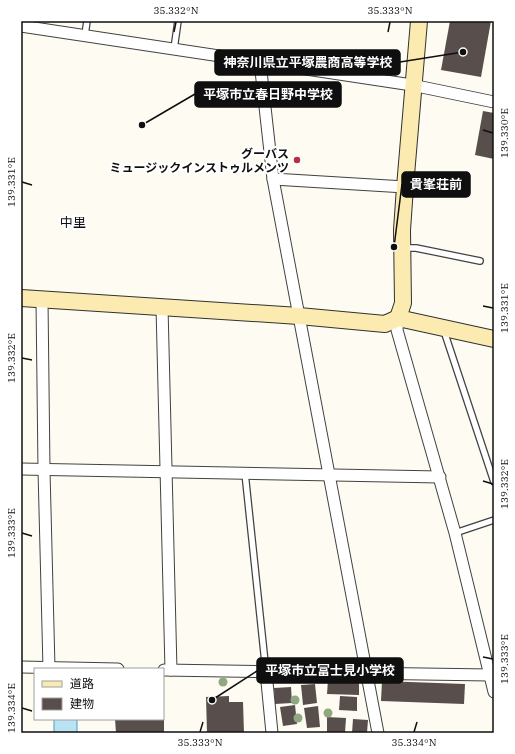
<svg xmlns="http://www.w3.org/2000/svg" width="515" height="754" viewBox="0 0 515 754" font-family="'IBM Plex Serif','Noto Sans JP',serif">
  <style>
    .water { fill: #b9e3f3; stroke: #449fc7 }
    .building { fill: #584f4c }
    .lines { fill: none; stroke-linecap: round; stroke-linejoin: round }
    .lane-casing { stroke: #424242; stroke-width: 8 }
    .street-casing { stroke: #424242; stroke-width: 13 }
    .secondary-casing { stroke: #313131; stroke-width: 18 }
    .lane { stroke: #fff; stroke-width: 5.5 }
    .street { stroke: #fff; stroke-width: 11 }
    .secondary { stroke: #fbebb1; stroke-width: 16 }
    .tree { fill: #90a880 }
    .ticks { fill: none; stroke: #0f0f0f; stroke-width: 1.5 }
    .poi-dot { fill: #b92e42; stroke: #fff; stroke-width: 1.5 }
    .labels { text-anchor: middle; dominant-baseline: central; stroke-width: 4; stroke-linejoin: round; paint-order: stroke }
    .poi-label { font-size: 12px; font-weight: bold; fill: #0f0f0f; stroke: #fff; text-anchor: end }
    .neighbourhood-label { font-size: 13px; fill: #0f0f0f; stroke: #fff }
    .leader { fill: none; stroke: #0f0f0f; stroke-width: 1.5 }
    .callout-dot { fill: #0f0f0f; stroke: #fff; stroke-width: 1.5 }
    .callout { fill: #0f0f0f; stroke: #0f0f0f; stroke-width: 1.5 }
    .callout-label { font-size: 13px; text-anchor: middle; font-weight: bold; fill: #fff }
    .neatline { fill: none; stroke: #0f0f0f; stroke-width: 1.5 }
    .ticks-label { font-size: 10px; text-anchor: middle; fill: #0f0f0f }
  </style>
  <rect width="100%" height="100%" fill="#fefbf2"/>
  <!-- water -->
  <rect class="water" x="54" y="719" width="23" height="14"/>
  <!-- building -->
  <g class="building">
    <polygon points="450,21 491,21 481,77 441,70"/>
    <polygon points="483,111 494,113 494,159 475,155"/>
    <polygon points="328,680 359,682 359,695 327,694"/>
    <polygon points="382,681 465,684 464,704 381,701"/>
    <polygon points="315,684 317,703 303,705 301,685"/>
    <polygon points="291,687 292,703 275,704 274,688"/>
    <polygon points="229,696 229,702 243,702 244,733 207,733 206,697"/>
    <polygon points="340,696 357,697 357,711 339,710"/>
    <polygon points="295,705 297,724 283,726 280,707"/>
    <polygon points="318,706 320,727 307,728 304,708"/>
    <polygon points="327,717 346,718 345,733 327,733"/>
    <polygon points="115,719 164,719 164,733 116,733"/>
    <polygon points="353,719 368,720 367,733 352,733"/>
  </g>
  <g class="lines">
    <defs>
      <g id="lane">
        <polyline points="85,35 87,21"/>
        <polyline points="174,49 178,21"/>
        <polyline points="404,248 416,248 480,261"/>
        <polyline points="444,331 494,482"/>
        <polyline points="245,473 266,672"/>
        <polyline points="455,533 494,520"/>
      </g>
      <g id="street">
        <polyline points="21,26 412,85 494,102"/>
        <polyline points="260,62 273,179 378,733"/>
        <polyline points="273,179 405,187"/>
        <polyline points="42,300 44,470 49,668"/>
        <polyline points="162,307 171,670"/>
        <polyline points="398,318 397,330 455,533 494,692"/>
        <polyline points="21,469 440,477"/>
        <polyline points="21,667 118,669"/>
        <polyline points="164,670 490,675 494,674"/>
        <polyline points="266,672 272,733"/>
      </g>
      <g id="secondary">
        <polyline points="21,298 299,316 385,324 398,318 494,339"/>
        <polyline points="398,318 403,303 402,230 405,187 419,21"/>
      </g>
    </defs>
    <!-- lane casing -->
    <use href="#lane" class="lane-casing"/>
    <!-- street casing -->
    <use href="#street" class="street-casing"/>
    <!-- secondary casing -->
    <use href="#secondary" class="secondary-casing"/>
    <!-- lane -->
    <use href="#lane" class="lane"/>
    <!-- street -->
    <use href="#street" class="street"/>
    <!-- secondary -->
    <use href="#secondary" class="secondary"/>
  </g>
  <!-- trees -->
  <g class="tree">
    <circle cx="223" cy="682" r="4.5"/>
    <circle cx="295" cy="700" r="4.5"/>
    <circle cx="328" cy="713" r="4.5"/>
    <circle cx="298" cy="718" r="4.5"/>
  </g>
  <!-- ticks -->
  <path class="ticks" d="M174,32L176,22M388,32L390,22M483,130L493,133M22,182L32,185M483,306L493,308M22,358L32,360M483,481L493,484M22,533L32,536M483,657L493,659M22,708L32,711M200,732L203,722M414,732L417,722"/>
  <!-- markers -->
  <circle class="poi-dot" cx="297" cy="160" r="4"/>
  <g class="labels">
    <!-- poi labels -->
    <g class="poi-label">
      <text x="289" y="153">グーバス<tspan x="289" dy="14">ミュージックインストゥルメンツ</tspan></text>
    </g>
    <!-- neighbourhood labels -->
    <g class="neighbourhood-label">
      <text x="73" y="222">中里</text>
    </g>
  </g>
  <!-- callouts -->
  <path class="leader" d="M463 52L400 62M142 125L195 94M394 247L402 184M212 700L257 671"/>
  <g class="callout-dot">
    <circle cx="463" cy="52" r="4"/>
    <circle cx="142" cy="125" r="4"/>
    <circle cx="394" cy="247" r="4"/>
    <circle cx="212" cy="700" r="4"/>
  </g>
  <g class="callout">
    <rect x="215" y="50" width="185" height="25" rx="4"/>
    <rect x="195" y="82" width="146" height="25" rx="4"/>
    <rect x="402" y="172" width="68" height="25" rx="4"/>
    <rect x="257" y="658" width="146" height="25" rx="4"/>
  </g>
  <g class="callout-label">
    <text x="308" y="67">神奈川県立平塚農商高等学校</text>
    <text x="268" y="99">平塚市立春日野中学校</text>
    <text x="436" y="189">貴峯荘前</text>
    <text x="330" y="675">平塚市立富士見小学校</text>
  </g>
  <!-- border -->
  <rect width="515" height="754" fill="none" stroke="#ffffff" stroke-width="44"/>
  <!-- legend -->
  <rect x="34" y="668" width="130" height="52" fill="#ffffff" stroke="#9f9f9f"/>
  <rect x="42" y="681" width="20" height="6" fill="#fbebb1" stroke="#9f9f9f"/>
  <text x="70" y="688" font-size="12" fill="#0f0f0f">道路</text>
  <rect x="42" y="698" width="20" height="12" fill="#584f4c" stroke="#9f9f9f"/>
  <text x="70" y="708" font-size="12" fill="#0f0f0f">建物</text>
  <rect x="22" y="22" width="471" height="710" class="neatline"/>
  <g class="ticks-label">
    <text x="176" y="14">35.332°N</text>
    <text x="390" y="14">35.333°N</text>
    <text transform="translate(504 133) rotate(-90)" y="4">139.330°E</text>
    <text transform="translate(11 182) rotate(-90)" y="4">139.331°E</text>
    <text transform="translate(504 308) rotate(-90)" y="4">139.331°E</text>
    <text transform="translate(11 358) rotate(-90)" y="4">139.332°E</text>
    <text transform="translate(504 484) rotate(-90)" y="4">139.332°E</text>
    <text transform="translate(11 533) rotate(-90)" y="4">139.333°E</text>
    <text transform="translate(504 659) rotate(-90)" y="4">139.333°E</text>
    <text transform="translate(11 708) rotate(-90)" y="4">139.334°E</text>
    <text x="200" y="746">35.333°N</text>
    <text x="414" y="746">35.334°N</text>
  </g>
</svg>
